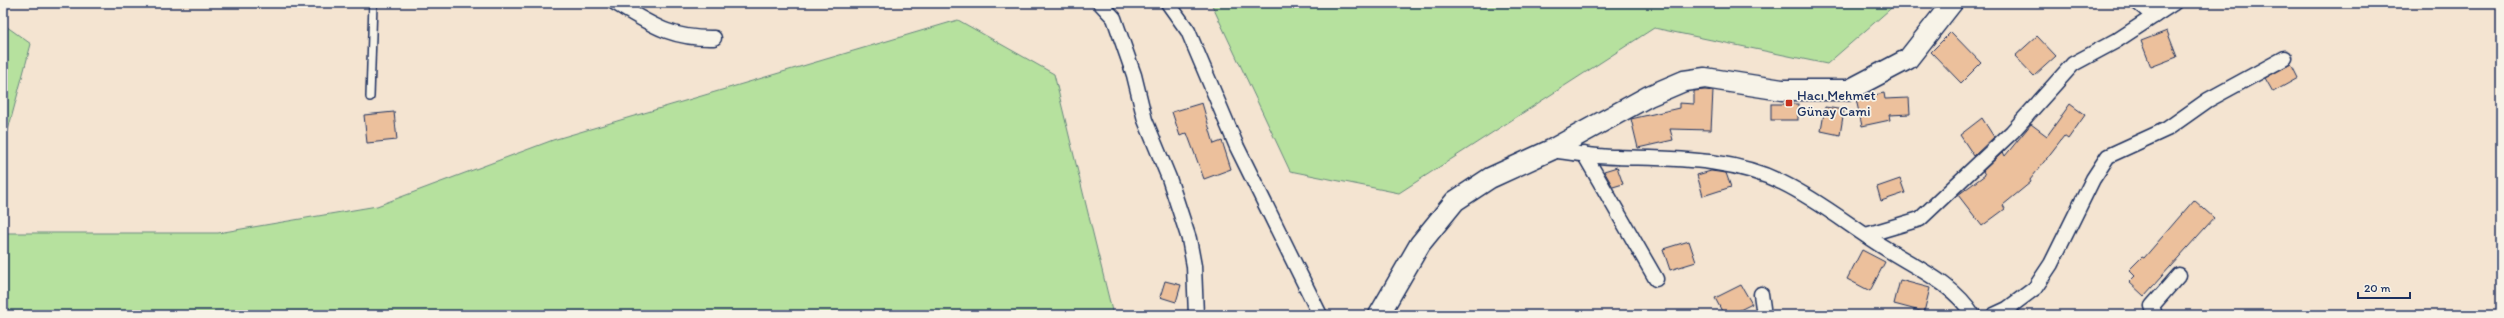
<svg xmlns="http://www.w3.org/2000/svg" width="2504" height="318" viewBox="0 0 2504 318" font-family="Itim,sans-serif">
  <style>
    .green { fill: #b6e19e; stroke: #68887e }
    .building { fill: #ecc09c; stroke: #1b2f5e }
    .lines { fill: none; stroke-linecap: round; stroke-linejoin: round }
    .lane-casing { stroke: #1b2f5e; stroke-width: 10 }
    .street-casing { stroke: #1b2f5e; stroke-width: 17 }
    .secondary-casing { stroke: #1b2f5e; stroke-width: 23 }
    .lane { stroke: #f7f3e8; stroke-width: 7 }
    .street { stroke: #f7f3e8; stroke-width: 14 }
    .secondary { stroke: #f7f3e8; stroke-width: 20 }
    .poi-dot { fill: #c8321e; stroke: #f7f3e8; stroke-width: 1.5 }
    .labels { text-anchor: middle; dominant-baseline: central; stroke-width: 3.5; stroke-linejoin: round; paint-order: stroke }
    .poi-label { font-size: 14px; fill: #1b2f5e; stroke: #f7f3e8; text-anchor: start }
  </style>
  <rect width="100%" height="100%" fill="#f4e4d1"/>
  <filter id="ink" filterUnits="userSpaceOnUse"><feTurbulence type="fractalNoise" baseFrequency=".025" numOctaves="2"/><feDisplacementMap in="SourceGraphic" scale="8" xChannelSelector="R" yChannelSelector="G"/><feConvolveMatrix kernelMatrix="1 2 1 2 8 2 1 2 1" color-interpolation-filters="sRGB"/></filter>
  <g filter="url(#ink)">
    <!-- green -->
    <g class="green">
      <polygon points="1211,3 1897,3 1827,64 1654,28 1399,193 1290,171"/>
      <polygon points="958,20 1054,74 1113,315 3,315 3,233 218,233 377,206 553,140"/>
      <polygon points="3,24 31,44 3,149"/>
    </g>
    <!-- building -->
    <g class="building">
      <polygon points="2167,31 2177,57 2151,67 2141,41"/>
      <polygon points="1951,32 1981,63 1961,83 1931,52"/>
      <polygon points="2037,36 2056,56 2034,76 2015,56"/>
      <polygon points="2291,64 2298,78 2273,92 2265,78"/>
      <polygon points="1705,90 1713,91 1711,130 1670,129 1673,140 1638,148 1631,119 1679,108 1679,103 1694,104 1694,91"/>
      <polygon points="1884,93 1885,99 1909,98 1910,114 1889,115 1890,120 1862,126 1856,99"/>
      <polygon points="1202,103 1214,144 1222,141 1231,169 1204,179 1187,133 1180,136 1172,112"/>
      <rect x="1771" y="104" width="27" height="16"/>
      <polygon points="2070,104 2085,115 2068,139 2064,136 2030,180 2031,182 2003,205 2005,209 1982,226 1958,195 1985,175 1983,171 2003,152 2005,156 2031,124 2047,136"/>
      <polygon points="1825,107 1844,110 1840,135 1821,131"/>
      <polygon points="394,112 397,140 367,143 364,115"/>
      <polygon points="1982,118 1994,137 1974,156 1960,135"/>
      <polygon points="1617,167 1623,184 1613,187 1604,171"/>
      <polygon points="1711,171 1726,173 1731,187 1703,196 1697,175"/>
      <polygon points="1900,179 1905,193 1881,201 1877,187"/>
      <polygon points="2194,200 2214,218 2144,296 2129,282 2135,276 2129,270 2142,257 2144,258"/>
      <polygon points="1689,241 1696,262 1670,270 1663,249"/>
      <polygon points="1862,250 1885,262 1870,291 1847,279"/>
      <polygon points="1900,280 1930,288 1924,312 1894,304"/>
      <polygon points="1165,281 1181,285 1176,302 1160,297"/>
      <polygon points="1741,285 1752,304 1730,315 1724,315 1715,298"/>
    </g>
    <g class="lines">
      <defs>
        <polyline id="lane" points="370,97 373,3"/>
        <g id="street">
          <path d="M615,3C651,24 670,39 714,38"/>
          <polyline points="1100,3 1114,18 1134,75 1145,120 1169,178 1189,239 1194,266 1196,315"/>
          <polyline points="1168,3 1188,31 1237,147 1320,315"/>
          <polyline points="2138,3 2154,16"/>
          <path d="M1551,150C1573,153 1595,157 1617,157C1674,159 1731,157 1783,183C1820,201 1851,227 1885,248C1916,268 1953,283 1973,315"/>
          <polyline points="1584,154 1656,279"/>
          <polyline points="1866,235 1920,219 2012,132 2073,64 2116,41 2174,3"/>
          <polyline points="1761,294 1764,315"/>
          <polyline points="1994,315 2007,309 2035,288 2051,264 2093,179 2108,156 2167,129 2208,100 2285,58"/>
          <polyline points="2155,315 2152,306 2179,275"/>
        </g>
        <polyline id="secondary" points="1379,315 1420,244 1455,201 1490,178 1551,150 1649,96 1684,81 1705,78 1782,90 1849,90 1908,59 1952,3"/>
      </defs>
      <!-- lane casing -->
      <use href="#lane" class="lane-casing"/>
      <!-- street casing -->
      <use href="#street" class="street-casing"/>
      <!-- secondary casing -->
      <use href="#secondary" class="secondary-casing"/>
      <!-- lane -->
      <use href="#lane" class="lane"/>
      <!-- street -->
      <use href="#street" class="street"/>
      <!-- secondary -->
      <use href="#secondary" class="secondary"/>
    </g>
  </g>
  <!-- markers -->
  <rect class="poi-dot" x="1785" y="99" width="8" height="8" rx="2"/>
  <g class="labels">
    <!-- poi labels -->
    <g class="poi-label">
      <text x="1797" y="95">Hacı Mehmet<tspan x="1797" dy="16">Günay Cami</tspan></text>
    </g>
  </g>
  <!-- margin -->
  <rect width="2504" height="318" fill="none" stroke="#f7f3e8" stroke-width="16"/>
  <rect x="8" y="8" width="2488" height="302" fill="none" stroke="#1b2f5e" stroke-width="1.5" filter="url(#ink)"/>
  <!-- scale -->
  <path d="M2358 292v6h52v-6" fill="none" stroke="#1b2f5e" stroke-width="2"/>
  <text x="2364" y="292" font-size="12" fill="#1b2f5e" stroke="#f7f3e8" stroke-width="3" paint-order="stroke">20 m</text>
</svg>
